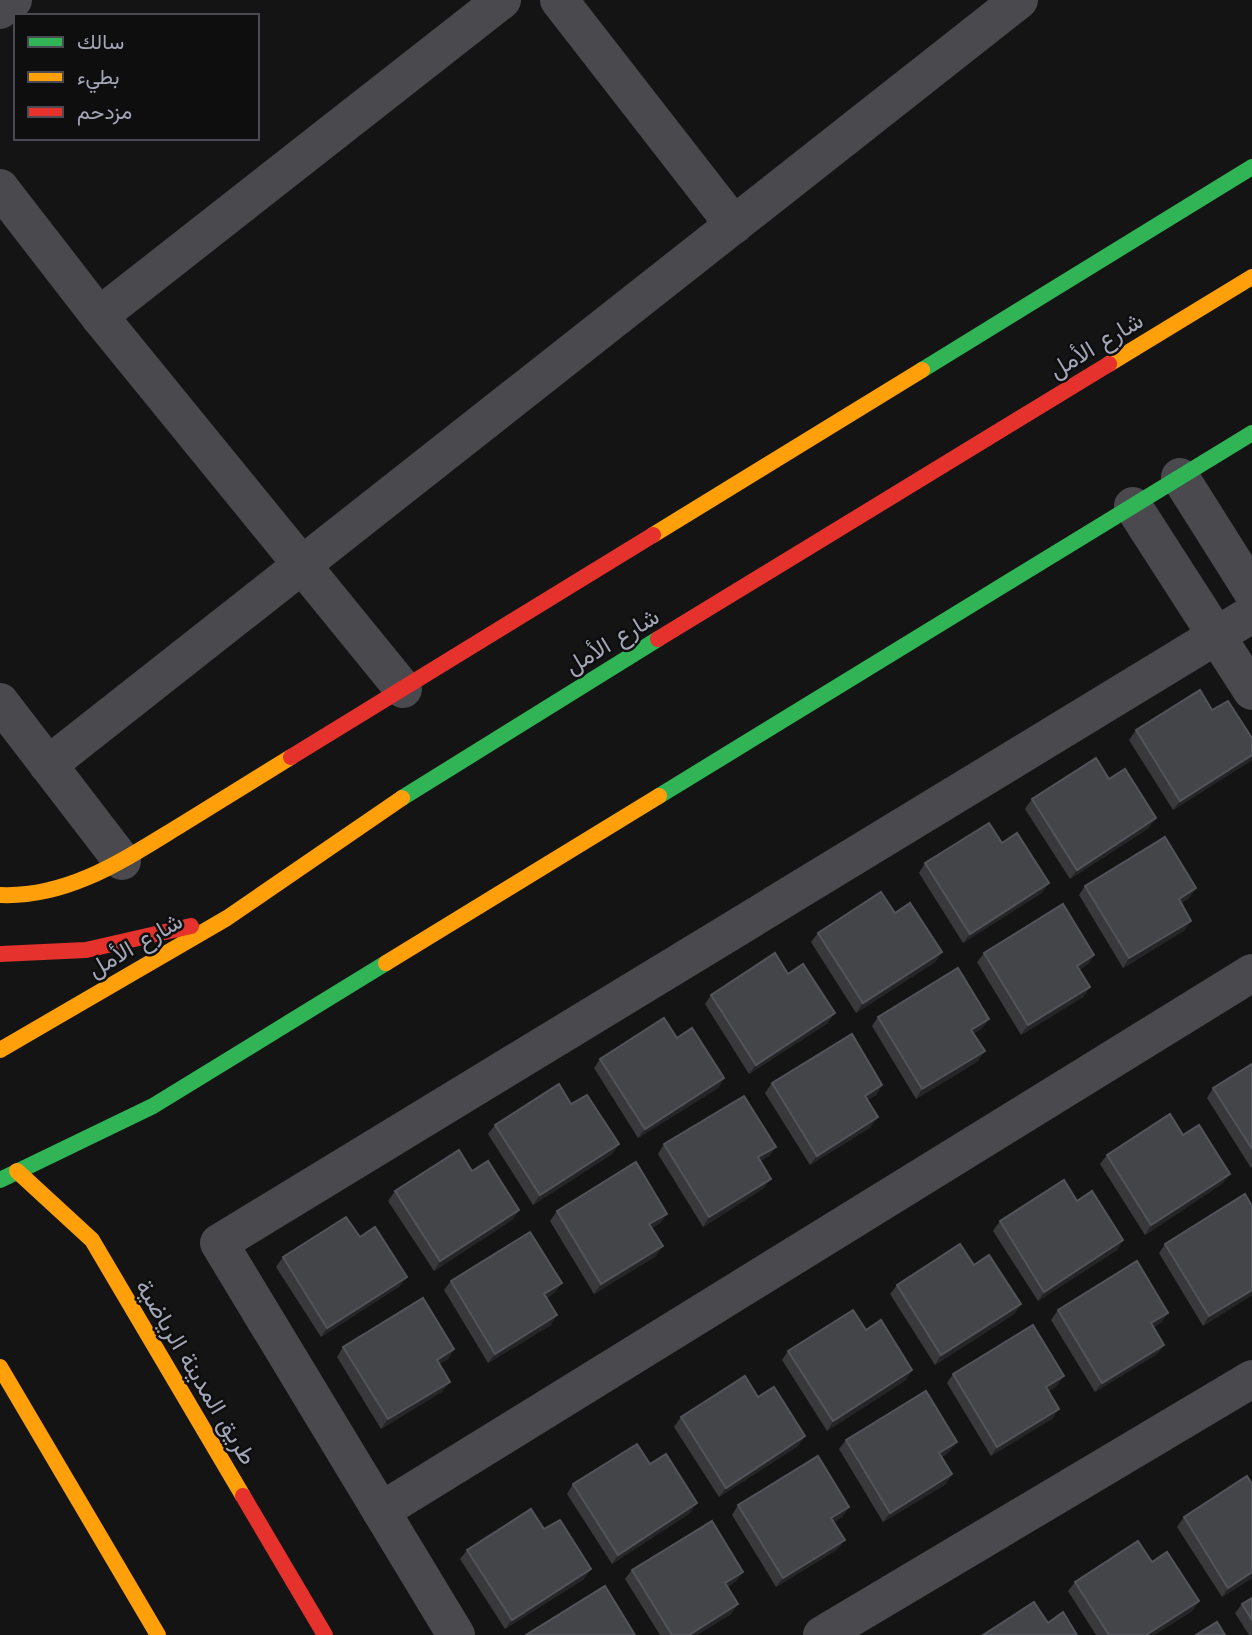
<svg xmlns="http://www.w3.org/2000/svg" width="1252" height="1635" viewBox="0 0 1252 1635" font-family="'Work Sans',Vazirmatn,sans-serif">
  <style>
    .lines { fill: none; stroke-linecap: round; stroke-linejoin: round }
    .street { stroke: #49494e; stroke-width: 38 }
    .fast { stroke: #30b455; stroke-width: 16 }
    .slow { stroke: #ff9f0a; stroke-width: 16 }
    .jam { stroke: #e5322d; stroke-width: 16 }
    .wall { fill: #39393c }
    .shaded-wall { fill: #252527 }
    .building { fill: #444549; stroke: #53545a; stroke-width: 2 }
    .labels { text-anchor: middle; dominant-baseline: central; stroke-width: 5; stroke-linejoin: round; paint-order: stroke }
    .street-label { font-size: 24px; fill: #a3a6b6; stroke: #0e0e0f }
  </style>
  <rect width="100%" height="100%" fill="#141414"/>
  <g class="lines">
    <!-- street -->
    <g class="street">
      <polyline points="559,0 734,225"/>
      <polyline points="0,10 13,0"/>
      <polyline points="0,188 99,316 403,689"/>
      <polyline points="99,316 502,0"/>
      <polyline points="1180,477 1252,591"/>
      <polyline points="1133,506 1252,691"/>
      <polyline points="0,702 122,861"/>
      <polyline points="48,765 1019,0"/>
      <polyline points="381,1511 1252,973"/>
      <polyline points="456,1635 219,1243 1252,614"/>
      <polyline points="822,1635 1252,1379"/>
    </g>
    <!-- fast -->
    <g class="fast">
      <polyline points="922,370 1252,167"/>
      <polyline points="659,796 1252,433"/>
      <polyline points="402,798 658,639"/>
      <polyline points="0,1180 153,1106 386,963"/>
    </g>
    <!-- slow -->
    <g class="slow">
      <polyline points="1109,364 1252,277"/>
      <polyline points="653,535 922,370"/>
      <path d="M0,895C69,898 125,859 181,825C218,802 254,780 291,757"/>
      <polyline points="386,963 659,796"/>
      <polyline points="0,1050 227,918 402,798"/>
      <polyline points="17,1171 92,1240 243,1496"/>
      <polyline points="0,1367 158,1635"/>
    </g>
    <!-- jam -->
    <g class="jam">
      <polyline points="658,639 1109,364"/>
      <polyline points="291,757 653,535"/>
      <polyline points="0,954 86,950 191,926"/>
      <polyline points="243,1496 325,1635"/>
    </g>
  </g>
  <!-- wall -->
  <g class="wall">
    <polygon points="1212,710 1252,738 1252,760 1173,810 1129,740 1136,730"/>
    <polygon points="1109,779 1149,828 1070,879 1025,809 1032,799"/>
    <polygon points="1002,843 1043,892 963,943 919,873 925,863"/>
    <polygon points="1085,886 1196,888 1189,898 1181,903 1185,930 1123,968 1079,895"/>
    <polygon points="895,913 942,952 935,962 856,1013 811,942 818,933"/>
    <polygon points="984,953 1094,955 1088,964 1079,970 1090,987 1083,997 1021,1035 977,962"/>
    <polygon points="711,995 828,1023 749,1074 705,1004"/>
    <polygon points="878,1017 989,1019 982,1028 973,1034 978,1061 916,1099 872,1026"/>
    <polygon points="677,1038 724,1078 718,1088 638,1138 594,1068 600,1059"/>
    <polygon points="1252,1064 1252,1167 1251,1168 1207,1098 1213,1088"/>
    <polygon points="772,1083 882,1085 876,1095 867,1100 871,1127 810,1165 765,1093"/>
    <polygon points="571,1104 619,1144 612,1154 533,1205 488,1134 495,1125"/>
    <polygon points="1183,1135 1223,1183 1145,1235 1100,1164 1107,1155"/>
    <polygon points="664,1144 776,1147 769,1156 760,1161 764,1188 703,1227 658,1154"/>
    <polygon points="472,1171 519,1210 512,1220 434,1271 388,1201 395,1191"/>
    <polygon points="1077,1201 1123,1240 1117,1250 1038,1301 993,1231 1000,1221"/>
    <polygon points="1252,1206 1252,1295 1203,1326 1159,1253 1165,1244"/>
    <polygon points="557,1211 667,1214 660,1223 652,1228 656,1256 594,1294 550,1221"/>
    <polygon points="360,1237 400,1286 321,1337 276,1267 283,1257"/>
    <polygon points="974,1265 1021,1304 1014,1314 935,1365 890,1294 897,1285"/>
    <polygon points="451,1281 562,1283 555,1292 547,1298 551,1325 488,1363 444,1290"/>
    <polygon points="1058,1310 1162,1322 1154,1327 1164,1345 1157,1354 1095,1392 1051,1320"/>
    <polygon points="866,1330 906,1380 827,1431 782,1360 788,1351"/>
    <polygon points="343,1347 454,1349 448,1359 439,1364 443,1391 381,1429 337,1357"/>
    <polygon points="953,1374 1057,1386 1049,1391 1053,1418 991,1456 947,1383"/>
    <polygon points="758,1397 805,1436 798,1446 719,1497 674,1427 681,1417"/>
    <polygon points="846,1440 950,1451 942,1457 946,1484 883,1522 839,1449"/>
    <polygon points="573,1484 690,1513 612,1564 567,1494"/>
    <polygon points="738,1505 849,1507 842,1517 834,1522 838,1549 776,1587 732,1515"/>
    <polygon points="1184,1517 1252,1578 1222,1597 1177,1527"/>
    <polygon points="544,1529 584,1579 505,1629 460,1559 467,1550"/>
    <polygon points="1152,1562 1199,1601 1192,1611 1154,1635 1096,1635 1068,1591 1075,1582"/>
    <polygon points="632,1570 743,1572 736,1581 727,1587 738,1604 731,1614 697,1635 660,1635 625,1579"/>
    <polygon points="1252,1598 1252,1635 1249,1635 1235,1613 1242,1604"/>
  </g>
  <!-- shaded-wall -->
  <g class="shaded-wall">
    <polygon points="1252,755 1252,760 1173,810 1180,801"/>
    <polygon points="1156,818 1149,828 1070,879 1077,870"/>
    <polygon points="1049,883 1043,892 963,943 970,934"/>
    <polygon points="1196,888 1189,898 1172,908 1179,899"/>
    <polygon points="1191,921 1185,930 1123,968 1129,958"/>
    <polygon points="942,952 935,962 856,1013 863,1003"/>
    <polygon points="1094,955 1088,964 1070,975 1077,966"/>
    <polygon points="1090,987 1083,997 1021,1035 1028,1025"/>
    <polygon points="835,1013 828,1023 749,1074 756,1065"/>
    <polygon points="989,1019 982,1028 964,1039 971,1030"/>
    <polygon points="985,1051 978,1061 916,1099 922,1089"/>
    <polygon points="724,1078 718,1088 638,1138 645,1129"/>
    <polygon points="882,1085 876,1095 858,1106 865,1096"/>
    <polygon points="878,1117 871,1127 810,1165 817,1156"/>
    <polygon points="619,1144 612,1154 533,1205 540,1195"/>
    <polygon points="776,1147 769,1156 751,1167 758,1157"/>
    <polygon points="1230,1174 1223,1183 1145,1235 1151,1225"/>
    <polygon points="771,1179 764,1188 703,1227 709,1217"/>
    <polygon points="519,1210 512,1220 434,1271 440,1261"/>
    <polygon points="667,1214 660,1223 643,1234 649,1224"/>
    <polygon points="1123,1240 1117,1250 1038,1301 1044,1292"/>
    <polygon points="663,1246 656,1256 594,1294 601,1284"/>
    <polygon points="407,1277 400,1286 321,1337 327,1328"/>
    <polygon points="562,1283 555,1292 538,1303 544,1294"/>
    <polygon points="1252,1290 1252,1295 1203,1326 1209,1316"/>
    <polygon points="1021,1304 1014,1314 935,1365 941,1355"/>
    <polygon points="1168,1313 1162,1322 1145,1333 1151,1323"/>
    <polygon points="557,1315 551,1325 488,1363 495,1354"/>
    <polygon points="1164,1345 1157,1354 1095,1392 1102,1383"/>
    <polygon points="454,1349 448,1359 430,1370 437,1360"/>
    <polygon points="912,1370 906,1380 827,1431 833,1421"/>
    <polygon points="1064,1376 1057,1386 1039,1396 1046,1387"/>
    <polygon points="450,1382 443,1391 381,1429 388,1419"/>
    <polygon points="1059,1409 1053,1418 991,1456 997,1447"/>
    <polygon points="805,1436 798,1446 719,1497 726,1488"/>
    <polygon points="957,1442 950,1451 933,1462 939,1453"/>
    <polygon points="952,1474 946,1484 883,1522 890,1513"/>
    <polygon points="697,1503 690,1513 612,1564 618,1555"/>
    <polygon points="849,1507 842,1517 824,1528 831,1518"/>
    <polygon points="845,1540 838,1549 776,1587 783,1578"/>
    <polygon points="591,1569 584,1579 505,1629 512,1620"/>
    <polygon points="743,1572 736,1581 718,1592 725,1583"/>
    <polygon points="1252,1572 1252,1578 1222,1597 1228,1588"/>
    <polygon points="1199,1601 1192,1611 1154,1635 1146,1635"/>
    <polygon points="738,1604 731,1614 697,1635 689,1635"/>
  </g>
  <!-- building -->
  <g class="building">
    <polygon points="1200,690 1212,710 1228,701 1252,738 1252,755 1180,801 1136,730"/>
    <polygon points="1096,758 1109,779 1125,769 1156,818 1077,870 1032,799"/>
    <polygon points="989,823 1002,843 1017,833 1049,883 970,934 925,863"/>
    <polygon points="1165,837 1196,888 1179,899 1191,921 1129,958 1085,886"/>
    <polygon points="881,892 895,913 910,903 942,952 863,1003 818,933"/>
    <polygon points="1063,904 1094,955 1077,966 1090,987 1028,1025 984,953"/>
    <polygon points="775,953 788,974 803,964 835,1013 756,1065 711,995"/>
    <polygon points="958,968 989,1019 971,1030 985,1051 922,1089 878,1017"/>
    <polygon points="664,1018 677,1038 692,1028 724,1078 645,1129 600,1059"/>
    <polygon points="852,1034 882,1085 865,1096 878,1117 817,1156 772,1083"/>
    <polygon points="1252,1064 1252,1149 1213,1088"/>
    <polygon points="559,1084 571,1104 587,1095 619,1144 540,1195 495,1125"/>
    <polygon points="744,1096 776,1147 758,1157 771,1179 709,1217 664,1144"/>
    <polygon points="1170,1114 1183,1135 1199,1125 1230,1174 1151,1225 1107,1155"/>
    <polygon points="459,1150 472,1171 488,1161 519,1210 440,1261 395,1191"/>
    <polygon points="636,1162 667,1214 649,1224 663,1246 601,1284 557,1211"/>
    <polygon points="1064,1180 1077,1201 1092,1191 1123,1240 1044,1292 1000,1221"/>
    <polygon points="1245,1194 1252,1206 1252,1290 1209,1316 1165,1244"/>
    <polygon points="346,1217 360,1237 375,1227 407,1277 327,1328 283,1257"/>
    <polygon points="530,1232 562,1283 544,1294 557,1315 495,1354 451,1281"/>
    <polygon points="960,1244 974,1265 989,1255 1021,1304 941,1355 897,1285"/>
    <polygon points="1137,1261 1168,1313 1151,1323 1164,1345 1102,1383 1058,1310"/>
    <polygon points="423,1298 454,1349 437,1360 450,1382 388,1419 343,1347"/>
    <polygon points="853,1310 866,1330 881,1320 912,1370 833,1421 788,1351"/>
    <polygon points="1033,1325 1064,1376 1046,1387 1059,1409 997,1447 953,1374"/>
    <polygon points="745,1376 758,1397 774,1387 805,1436 726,1488 681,1417"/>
    <polygon points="926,1391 957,1442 939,1453 952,1474 890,1513 846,1440"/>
    <polygon points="637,1444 650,1464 666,1454 697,1503 618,1555 573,1484"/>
    <polygon points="818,1456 849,1507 831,1518 845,1540 783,1578 738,1505"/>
    <polygon points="1247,1476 1252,1484 1252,1572 1228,1588 1184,1517"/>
    <polygon points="531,1509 544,1529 560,1520 591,1569 512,1620 467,1550"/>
    <polygon points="712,1521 743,1572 725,1583 738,1604 689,1635 672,1635 632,1570"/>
    <polygon points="1138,1541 1152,1562 1167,1552 1199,1601 1146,1635 1109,1635 1075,1582"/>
    <polygon points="605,1586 635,1635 526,1635"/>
    <polygon points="1252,1598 1252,1620 1242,1604"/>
    <polygon points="1034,1602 1048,1623 1063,1612 1077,1635 983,1635"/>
    <polygon points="1217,1622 1225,1635 1196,1635"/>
  </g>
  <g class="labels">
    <!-- street labels -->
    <g class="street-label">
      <text transform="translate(1096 345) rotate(-31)">شارع الأمل</text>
      <text transform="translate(612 641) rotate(-31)">شارع الأمل</text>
      <text transform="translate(135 945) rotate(-30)">شارع الأمل</text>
      <text transform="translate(196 1372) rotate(59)">طريق المدينة الرياضية</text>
    </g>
  </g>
  <!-- legend -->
  <rect x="14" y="14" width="245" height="126" fill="#0e0e0f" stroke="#4a4b52" stroke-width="2"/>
  <rect x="28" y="37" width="35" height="10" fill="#30b455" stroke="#4a4b52" stroke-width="2"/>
  <text x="77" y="49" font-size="21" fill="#a3a6b6">سالك</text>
  <rect x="28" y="72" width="35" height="10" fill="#ff9f0a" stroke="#4a4b52" stroke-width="2"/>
  <text x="77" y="84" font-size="21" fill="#a3a6b6">بطيء</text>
  <rect x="28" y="107" width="35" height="10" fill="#e5322d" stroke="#4a4b52" stroke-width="2"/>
  <text x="77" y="119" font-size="21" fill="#a3a6b6">مزدحم</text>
</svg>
